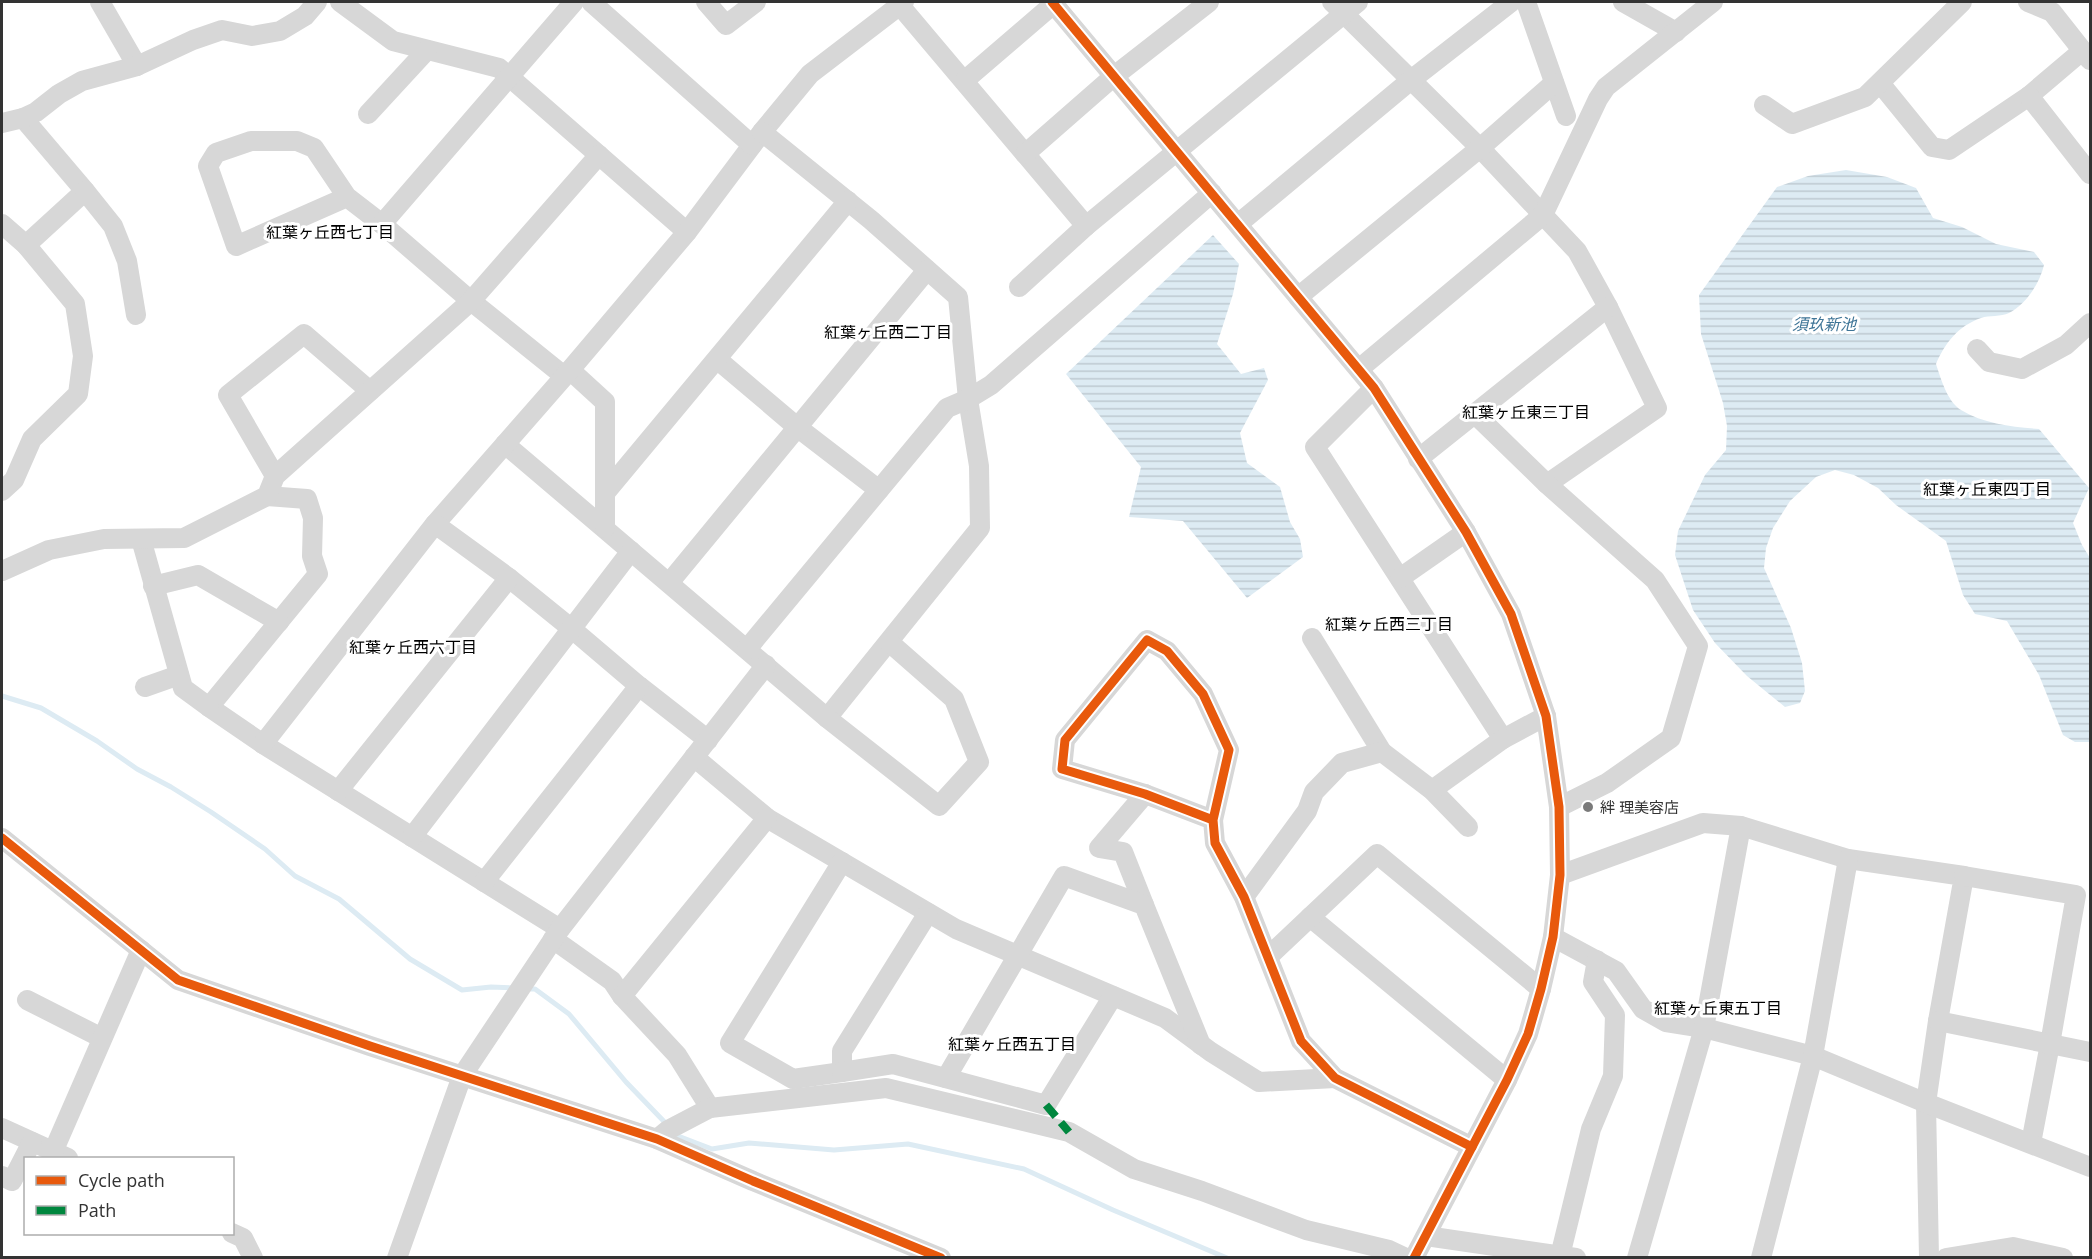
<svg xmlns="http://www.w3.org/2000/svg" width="2092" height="1259" viewBox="0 0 2092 1259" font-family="'Open Sans','Noto Sans JP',sans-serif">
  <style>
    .water { fill: url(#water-rules) }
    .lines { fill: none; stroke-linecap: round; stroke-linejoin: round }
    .stream { stroke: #ddebf3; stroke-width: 5 }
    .minor { stroke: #d7d7d7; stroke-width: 20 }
    .quiet { stroke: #00873e; stroke-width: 8; stroke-dasharray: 15 8; stroke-linecap: butt }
    .cycleway-casing { stroke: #fff; stroke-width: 13 }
    .cycleway { stroke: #e8590c; stroke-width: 9 }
    .poi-dot { fill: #7a7a7a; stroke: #fff; stroke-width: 2 }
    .labels { text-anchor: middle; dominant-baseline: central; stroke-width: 6; stroke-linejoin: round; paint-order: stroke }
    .poi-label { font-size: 15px; fill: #333; stroke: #fff; text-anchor: start }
    .neighbourhood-label { font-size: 16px; fill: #000; stroke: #fff }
    .water-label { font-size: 16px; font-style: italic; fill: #3f7597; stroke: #fff }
  </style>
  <defs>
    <pattern id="water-rules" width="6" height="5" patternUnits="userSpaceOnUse" patternTransform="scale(1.5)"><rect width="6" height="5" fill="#ddebf3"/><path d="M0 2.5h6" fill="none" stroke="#becad1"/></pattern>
  </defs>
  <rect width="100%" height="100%" fill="#fff"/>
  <!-- water -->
  <g class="water">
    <path d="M1846,170L1887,177L1916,188L1933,218L1962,227L1996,244L2034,252L2044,265C2040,283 2026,304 2009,313C2001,317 1989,315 1981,318C1958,326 1945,343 1936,364C1941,379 1947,401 1961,410C1984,424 2013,427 2039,429L2089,488L2073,523L2082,545L2090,558V742H2075L2063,735L2039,675L2007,621L1975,614L1963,595L1946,541L1896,505L1878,488L1854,475L1835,470L1816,477L1790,501L1773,528L1766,548L1764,568L1791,628L1802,663L1805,691L1800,703L1785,707L1747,676L1715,643L1693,610L1675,555L1678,531L1705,475L1726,450L1727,426L1723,403L1701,334L1699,295L1777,187L1808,176Z"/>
    <polygon points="1213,235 1239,264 1233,294 1217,344 1241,374 1264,368 1268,380 1240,433 1247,463 1280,487 1290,522 1300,539 1303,557 1247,598 1183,521 1129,517 1141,467 1066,374"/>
  </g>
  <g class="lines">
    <!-- stream -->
    <g class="stream">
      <polyline points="2,696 41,708 97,741 137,769 171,787 211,812 265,849 295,876 339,899 410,959 462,990 491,987 514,988"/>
      <polyline points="527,989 535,989 569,1014 626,1082 678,1136 712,1149 749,1143 834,1150 908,1144 1024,1169 1113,1210 1227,1258"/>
    </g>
    <!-- minor -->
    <g class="minor">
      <polyline points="100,2 137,66"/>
      <polyline points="340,2 393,41 499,68 687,232 762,132 810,74 904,2"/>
      <polyline points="591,2 752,145"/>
      <polyline points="706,2 726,25 756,2"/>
      <polyline points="897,2 1086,226"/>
      <polyline points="1052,2 1374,388 1466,532 1511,614 1546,716 1559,807 1560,875 1553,937 1541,989 1528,1034 1507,1080 1414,1258"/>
      <polyline points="1332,2 1480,148 1577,251 1608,307 1657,408 1547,484"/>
      <polyline points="1526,2 1566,116"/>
      <polyline points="1623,2 1676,32"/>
      <polyline points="2028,2 2052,12 2090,60"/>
      <polyline points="964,81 1056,2"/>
      <polyline points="1880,83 1932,147 1949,150 2029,96 2082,51"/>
      <polyline points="2029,96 2090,174"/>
      <polyline points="1764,105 1792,124 1865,97 1962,2"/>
      <polyline points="368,114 427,50"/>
      <polyline points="23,118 85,191 26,245"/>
      <polyline points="2,123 23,118 36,112 59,94 82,81 137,66 193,40 222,30 252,36 280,31 305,16 317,2"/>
      <polyline points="762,132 871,220 958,297 968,399 979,466 980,528 827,718"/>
      <polyline points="1025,154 1113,77 1209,2"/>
      <polyline points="85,191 113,226 127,261 136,315"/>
      <polyline points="347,197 236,246 208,166 216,153 251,141 297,141 314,148 347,197 382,224"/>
      <polyline points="2,224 26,245 75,304 83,356 78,394 32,439 14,480 2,491"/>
      <polyline points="1238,224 1411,80 1511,2"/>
      <polyline points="1019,287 1086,226 1358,2"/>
      <polyline points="1298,297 1480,148 1554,83"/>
      <polyline points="1977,349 1989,362 2022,369 2066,345 2090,323"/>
      <polyline points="718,360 797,427 879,490"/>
      <polyline points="1359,369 1543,215 1598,99 1606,87 1713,2"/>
      <polyline points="570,370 605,402 605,493"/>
      <polyline points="564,376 471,301 382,224 574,2"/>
      <polyline points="1374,388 1315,447 1503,739 1546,716"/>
      <polyline points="1476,415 1547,484 1655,580 1698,646 1671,738 1607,783 1559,807"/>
      <polyline points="505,444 827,718 939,806 979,762 954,699 889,642"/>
      <polyline points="1418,459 1608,307"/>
      <polyline points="275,476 228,395 304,334 370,391"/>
      <polyline points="267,496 307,499 313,518 312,556 318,574 209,707 263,744 560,929"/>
      <polyline points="435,524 570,370 687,232"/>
      <polyline points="605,528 605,493 848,201"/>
      <polyline points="141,539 183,688 209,707"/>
      <polyline points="2,571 49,550 104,539 184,538 267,496 275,476 471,301 599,155"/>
      <polyline points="1400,578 1466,532"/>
      <polyline points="669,583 927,270"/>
      <polyline points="153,586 198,575 279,622"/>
      <polyline points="1312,638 1382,752 1432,790 1468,827"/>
      <polyline points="747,649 947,408 968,399 991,385 1212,193"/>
      <polyline points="145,687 179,675"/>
      <polyline points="263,744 435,524 509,578 572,629 639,686 708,740"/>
      <polyline points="694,757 767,818 956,929 1165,1018 1211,1052 1259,1082 1335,1078"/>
      <polyline points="1432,790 1503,739"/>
      <polyline points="338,791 509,578"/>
      <polyline points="1213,820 1145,794 1062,769 1065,740 1147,640 1167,651 1203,694 1229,750 1213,820 1215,843 1244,897 1301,1041 1335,1078 1472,1147"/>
      <polyline points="412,837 631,551"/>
      <polyline points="2,838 178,980 370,1046 657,1139 753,1181 941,1258"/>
      <polyline points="842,862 730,1043 793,1079 842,1072 842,1051 928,913"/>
      <polyline points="1560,875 1703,823 1741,826 1848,859 1964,876 1938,1021 1926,1103 1929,1258"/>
      <polyline points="1964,876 2076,895 2050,1044 2031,1143"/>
      <polyline points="484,882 639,686"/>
      <polyline points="1244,897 1307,811 1314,792 1342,763 1382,752"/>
      <polyline points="1144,905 1123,852 1099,848 1145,794"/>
      <polyline points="1310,917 1507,1080"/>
      <polyline points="1553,937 1616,971 1643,1009 1666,1022 1704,1028 1813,1056 1926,1103 2090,1167"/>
      <polyline points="553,939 612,981 622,996 677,1055 710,1108"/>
      <polyline points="1268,957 1377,854 1541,989"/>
      <polyline points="622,996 767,818"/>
      <polyline points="27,1000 102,1038"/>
      <polyline points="1938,1021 2090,1052"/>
      <polyline points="842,1072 893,1064 1046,1105 1113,996"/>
      <polyline points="946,1078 1064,876 1144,905 1201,1045"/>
      <polyline points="2,1128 68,1158"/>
      <polyline points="657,1139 668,1130 710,1108 886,1088 1069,1132 1134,1169 1202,1191 1306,1230 1389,1250 1406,1258"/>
      <polyline points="53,1152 141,950"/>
      <polyline points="2,1176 12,1181 32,1142"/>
      <polyline points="232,1233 243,1238 253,1258"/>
      <polyline points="1426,1236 1576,1258"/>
      <polyline points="1560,1256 1591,1129 1613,1076 1615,1015 1593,982 1597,960"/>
      <polyline points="397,1258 462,1076 560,929 766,665"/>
      <polyline points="1637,1258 1704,1028 1741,826"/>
      <polyline points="1761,1258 1813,1056 1848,859"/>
      <polyline points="1946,1258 2013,1247 2063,1258"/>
    </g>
    <!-- quiet -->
    <polyline class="quiet" points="1046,1105 1069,1132"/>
    <defs>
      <g id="cycleway">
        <polyline points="1052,2 1374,388 1466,532 1511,614 1546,716 1559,807 1560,875 1553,937 1541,989 1528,1034 1507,1080 1414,1258"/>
        <polyline points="1213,820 1145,794 1062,769 1065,740 1147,640 1167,651 1203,694 1229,750 1213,820 1215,843 1244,897 1301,1041 1335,1078 1472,1147"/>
        <polyline points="2,838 178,980 370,1046 657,1139 753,1181 941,1258"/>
      </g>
    </defs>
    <!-- cycleway casing -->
    <use href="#cycleway" class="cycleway-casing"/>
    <!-- cycleway -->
    <use href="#cycleway" class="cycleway"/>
  </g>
  <!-- markers -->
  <circle class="poi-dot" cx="1588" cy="807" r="6"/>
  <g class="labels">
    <!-- poi labels -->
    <g class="poi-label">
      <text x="1600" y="807">絆 理美容店</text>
    </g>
    <!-- neighbourhood labels -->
    <g class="neighbourhood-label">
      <text x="330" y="232">紅葉ヶ丘西七丁目</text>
      <text x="888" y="332">紅葉ヶ丘西二丁目</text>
      <text x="1526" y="412">紅葉ヶ丘東三丁目</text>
      <text x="1987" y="489">紅葉ヶ丘東四丁目</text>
      <text x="1389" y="624">紅葉ヶ丘西三丁目</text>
      <text x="413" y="647">紅葉ヶ丘西六丁目</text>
      <text x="1718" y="1008">紅葉ヶ丘東五丁目</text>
      <text x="1012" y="1044">紅葉ヶ丘西五丁目</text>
    </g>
    <!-- water labels -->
    <g class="water-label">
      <text x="1824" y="324">須玖新池</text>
    </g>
  </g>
  <!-- border -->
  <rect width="2092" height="1259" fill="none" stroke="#333333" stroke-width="6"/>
  <!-- legend -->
  <rect x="24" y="1157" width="210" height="78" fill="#ffffff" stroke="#adadad" stroke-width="1.5"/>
  <rect x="36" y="1176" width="30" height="9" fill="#e8590c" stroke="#adadad" stroke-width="1.5"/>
  <text x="78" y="1187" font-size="18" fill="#333333">Cycle path</text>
  <rect x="36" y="1206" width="30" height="9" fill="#00873e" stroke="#adadad" stroke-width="1.5"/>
  <text x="78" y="1217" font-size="18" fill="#333333">Path</text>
</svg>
